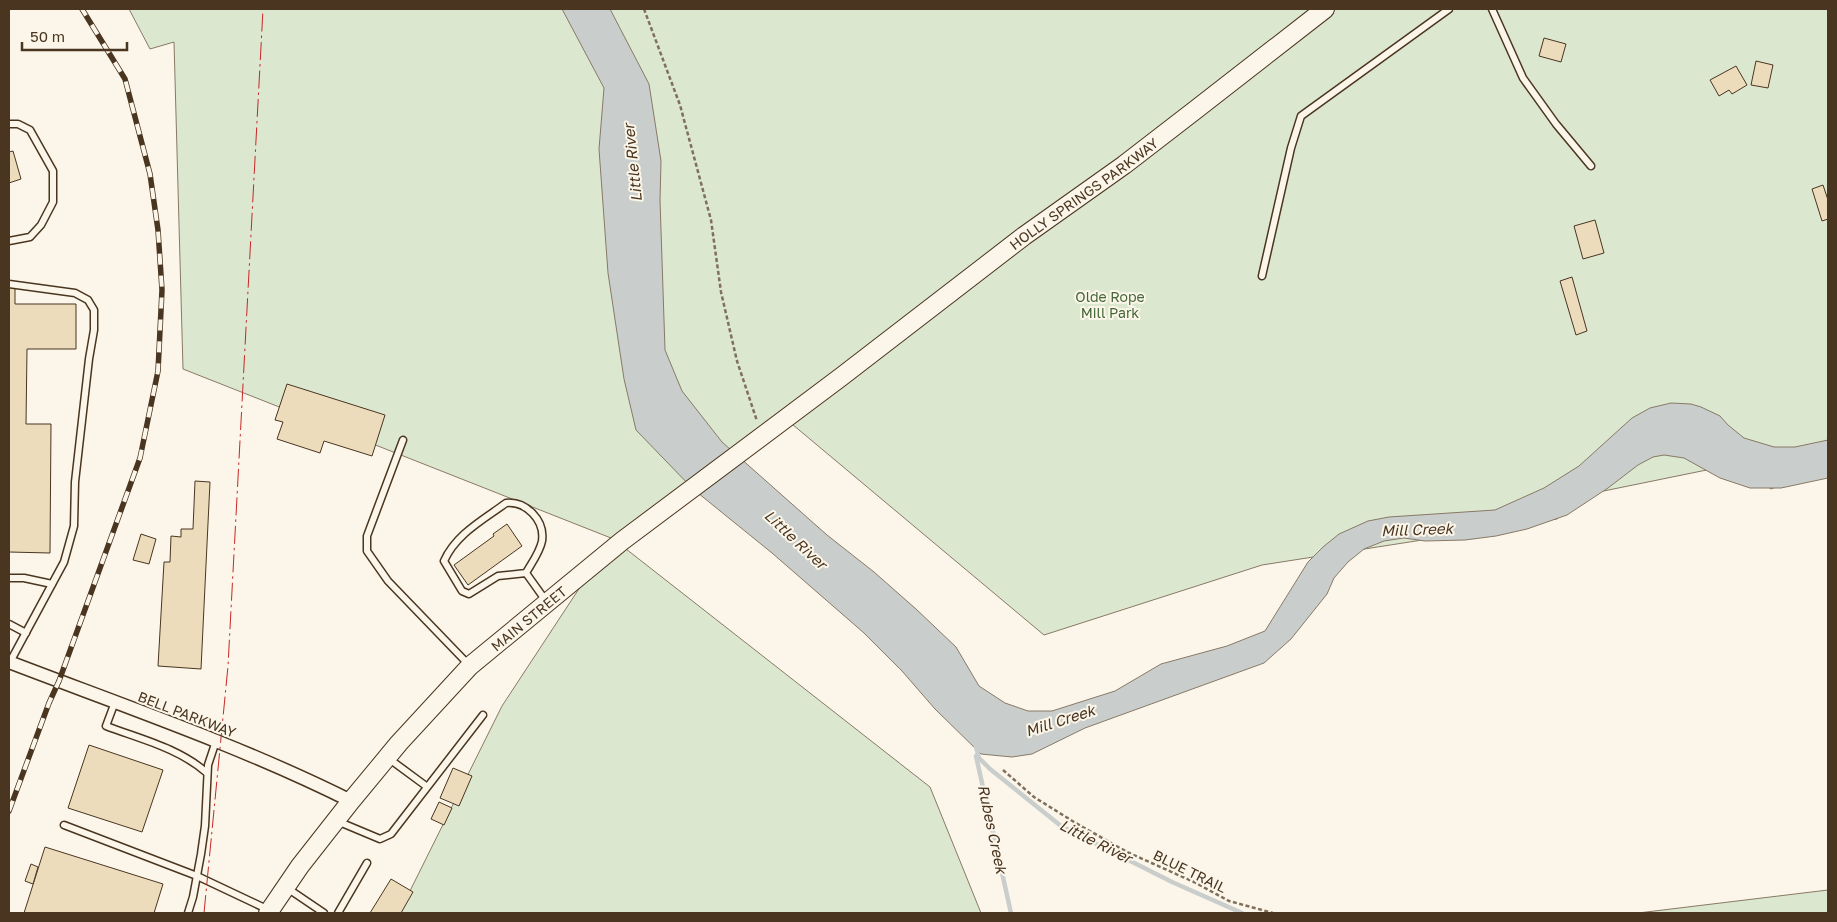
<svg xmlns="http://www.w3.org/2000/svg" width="1837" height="922" viewBox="0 0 1837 922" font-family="'Golos Text',sans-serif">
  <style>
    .green { fill: #dce7d0; stroke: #887966 }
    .water { fill: #c9cecd; stroke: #887966 }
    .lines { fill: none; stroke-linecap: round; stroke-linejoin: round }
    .stream { stroke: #c9cecd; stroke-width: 4.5 }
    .building { fill: #ecdcbc; stroke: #4a3520 }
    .service-casing { stroke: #4a3520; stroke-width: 9 }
    .minor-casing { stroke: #4a3520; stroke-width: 15 }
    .secondary-casing { stroke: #4a3520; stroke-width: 20 }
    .path { stroke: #7f6f5c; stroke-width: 2.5; stroke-dasharray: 4 2.5; stroke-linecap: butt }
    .service { stroke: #fbf6e9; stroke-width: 6 }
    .minor { stroke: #fbf6e9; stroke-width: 12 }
    .secondary { stroke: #fbf6e9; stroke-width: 18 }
    .rail-casing { stroke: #4a3520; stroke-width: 5.5 }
    .rail { stroke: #fbf6e9; stroke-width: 4; stroke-dasharray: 11; stroke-linecap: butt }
    .power { stroke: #c62828; stroke-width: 1; stroke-dasharray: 18 4 2.5 4; stroke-linecap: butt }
    .labels { text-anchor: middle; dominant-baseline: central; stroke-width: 4; stroke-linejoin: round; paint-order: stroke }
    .street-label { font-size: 14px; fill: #4a3520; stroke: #fbf6e9 }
    .park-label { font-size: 14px; fill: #436837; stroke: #fbf6e9 }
    .water-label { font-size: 15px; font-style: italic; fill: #4a3520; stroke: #fbf6e9 }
  </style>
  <rect width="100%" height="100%" fill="#fbf6e9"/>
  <!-- green -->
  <g class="green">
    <polygon points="129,9 1828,9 1828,466 1771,489 1736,464 1584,495 1557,519 1262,565 1044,635 780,414 689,483 612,538 930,787 981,913 399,913 502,706 609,543 611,538 183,369 174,42 150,49"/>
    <polygon points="1828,890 1828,913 1638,913"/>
  </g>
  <!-- water -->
  <polygon class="water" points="562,9 610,9 649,84 661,161 660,200 665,350 682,391 722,442 827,535 874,572 916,609 956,647 979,686 1005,703 1028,711 1052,711 1115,691 1161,664 1227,646 1265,631 1308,562 1323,547 1339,534 1368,521 1389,517 1495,510 1544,488 1579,466 1632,418 1650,408 1671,403 1691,404 1701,407 1720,416 1728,425 1744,438 1774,447 1795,447 1828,440 1828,478 1781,488 1750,488 1720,478 1684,458 1664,455 1653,457 1638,465 1608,488 1567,515 1527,529 1496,536 1465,540 1425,541 1404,538 1384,541 1364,549 1348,562 1334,578 1327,594 1291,639 1264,663 1085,728 1032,754 1012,757 981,754 935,709 902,671 864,633 772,553 693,489 636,430 624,379 608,273 599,149 604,88"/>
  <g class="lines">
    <!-- stream -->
    <g class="stream">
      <polyline points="976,747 979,758 990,769 1061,826 1172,882 1242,913"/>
      <polyline points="976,756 1011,913"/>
    </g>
  </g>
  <!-- building -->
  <g class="building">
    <polygon points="1544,38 1566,44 1561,62 1539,56"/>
    <polygon points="1756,61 1773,65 1768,88 1751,85"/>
    <polygon points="1736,66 1747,85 1732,94 1729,90 1719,96 1710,80"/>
    <polygon points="13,151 21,179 9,183 9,152"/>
    <polygon points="1823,185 1828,200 1828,219 1822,221 1812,189"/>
    <polygon points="1595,220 1604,253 1583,259 1574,226"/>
    <polygon points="1572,277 1587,331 1576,335 1560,281"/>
    <polygon points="9,287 15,287 15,304 76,304 76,349 27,349 26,424 51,424 50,553 9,552"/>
    <polygon points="287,384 385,415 372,456 324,441 320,453 277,439 283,422 275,420"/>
    <polygon points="195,481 210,482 201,669 158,666 164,562 170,562 171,536 181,537 181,529 193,529"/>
    <polygon points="507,524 522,546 468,585 454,565 494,536 493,534"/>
    <polygon points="141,534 156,539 149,564 133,560"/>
    <polygon points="89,745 163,770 142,832 68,808"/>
    <polygon points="453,768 472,776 459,806 440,798"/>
    <polygon points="439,802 452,808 444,825 431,819"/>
    <polygon points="45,847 163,884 154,913 24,913"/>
    <polygon points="31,864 38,867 33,884 25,881"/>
    <polygon points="391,879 413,892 401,913 370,913"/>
  </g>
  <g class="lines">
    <defs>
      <g id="service">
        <polyline points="1492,9 1523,78 1556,124 1591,166"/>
        <polyline points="9,124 18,124 30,130 53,171 53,202 41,225 30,237 9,241"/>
        <polyline points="1262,276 1291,148 1301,116 1449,9"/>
        <polyline points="9,284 75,293 88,300 94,310 94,330 89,359 75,482 74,526 64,562 10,662"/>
        <polyline points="403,440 367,536 367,551 388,581 469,665"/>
        <path d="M526,573L498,576L469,594L462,591L444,561C456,534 483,520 506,503C526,501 545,520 542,541C540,552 531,564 526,573L546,601"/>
        <polyline points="9,578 24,578 52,584"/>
        <polyline points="9,624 26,633"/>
        <path d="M115,702L106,726C140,739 179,748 207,773"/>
        <polyline points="388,758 426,786"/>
        <polyline points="337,821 380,839 391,834 483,715"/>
        <polyline points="64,825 197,876 269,910"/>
        <polyline points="287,888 324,913"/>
        <polyline points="188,913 193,897 201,854 205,826 208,765 216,741"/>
        <polyline points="338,913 367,863"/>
      </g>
      <path id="minor" d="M9,662C124,706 241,746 351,801"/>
      <g id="secondary">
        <path id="s1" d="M268,913L300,866L351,801L399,743L470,666L622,541L841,377L1024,236L1124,165L1194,111L1325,9"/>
      </g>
    </defs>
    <!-- service casing -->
    <use href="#service" class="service-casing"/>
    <!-- minor casing -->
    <use href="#minor" class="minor-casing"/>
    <!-- secondary casing -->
    <use href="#secondary" class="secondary-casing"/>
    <!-- path -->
    <g class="path">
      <polyline points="644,9 680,105 711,220 721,292 737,361 757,421"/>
      <polyline points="1003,770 1034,797 1074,822 1127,852 1194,882 1229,901 1273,913"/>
    </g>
    <!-- service -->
    <use href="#service" class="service"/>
    <!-- minor -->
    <use href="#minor" class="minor"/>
    <!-- secondary -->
    <use href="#secondary" class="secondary"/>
    <defs>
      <polyline id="rail" points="9,811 49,703 59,681 140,458 158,371 162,290 158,230 150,174 125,79 82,9"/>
    </defs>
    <!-- rail casing -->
    <use href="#rail" class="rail-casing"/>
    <!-- rail -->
    <use href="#rail" class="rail"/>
    <!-- power -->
    <polyline class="power" points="204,913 228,666 263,9"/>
  </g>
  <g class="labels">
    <!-- street labels -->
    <g class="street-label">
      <text stroke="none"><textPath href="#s1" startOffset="1094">HOLLY SPRINGS PARKWAY</textPath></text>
      <text stroke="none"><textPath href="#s1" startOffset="395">MAIN STREET</textPath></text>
      <text transform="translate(187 714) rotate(21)">BELL PARKWAY</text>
      <text transform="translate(1190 871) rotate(26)">BLUE TRAIL</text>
    </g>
    <!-- park labels -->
    <g class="park-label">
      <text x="1110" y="296">Olde Rope<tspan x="1110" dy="16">Mill Park</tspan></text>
    </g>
    <!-- water labels -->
    <g class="water-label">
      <text transform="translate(632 163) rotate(-96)">Little River</text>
      <text transform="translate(1417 529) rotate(-2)">Mill Creek</text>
      <text transform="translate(796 539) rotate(43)">Little River</text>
      <text transform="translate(1060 720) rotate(-18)">Mill Creek</text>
      <text transform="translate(993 829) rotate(78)">Rubes Creek</text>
      <text transform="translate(1096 841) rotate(27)">Little River</text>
    </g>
  </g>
  <!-- border -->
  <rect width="1837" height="922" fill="none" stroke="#4a3520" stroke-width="20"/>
  <!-- scale -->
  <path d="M22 42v8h105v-8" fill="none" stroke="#4a3520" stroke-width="2.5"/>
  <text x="30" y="42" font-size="15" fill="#4a3520" stroke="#fbf6e9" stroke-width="4" paint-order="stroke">50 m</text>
</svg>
